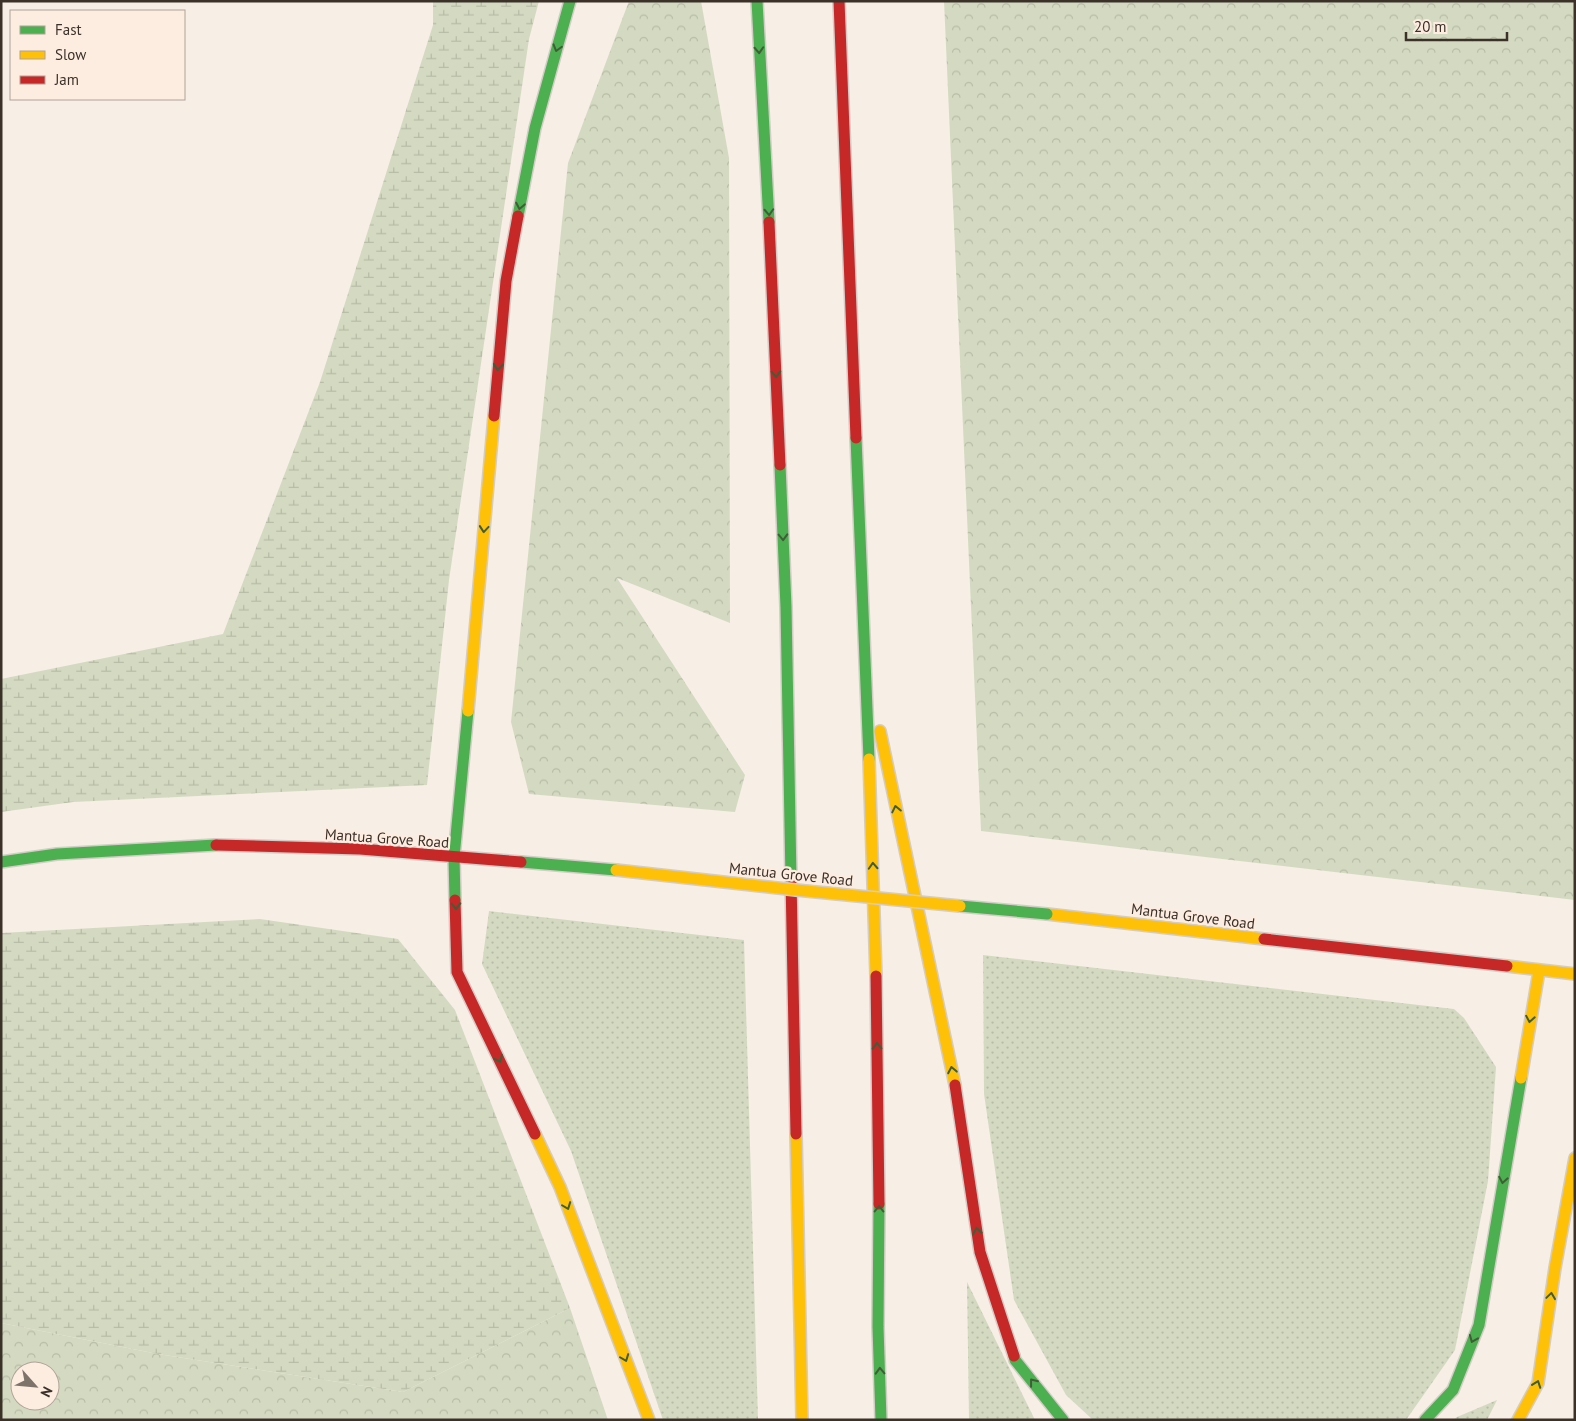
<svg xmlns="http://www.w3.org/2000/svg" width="1576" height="1421" viewBox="0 0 1576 1421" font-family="'PT Sans',sans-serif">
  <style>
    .grass { fill: url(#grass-dots) }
    .forest { fill: url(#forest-crowns); fill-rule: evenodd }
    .wetland { fill: url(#wetland-marsh) }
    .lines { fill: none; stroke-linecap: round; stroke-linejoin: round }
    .fast-casing { stroke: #d4ccc6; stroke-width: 14 }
    .slow-casing { stroke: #d4ccc6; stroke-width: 14 }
    .jam-casing { stroke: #d4ccc6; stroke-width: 14 }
    .fast { stroke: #4caf50; stroke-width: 11 }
    .slow { stroke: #ffc107; stroke-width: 11 }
    .jam { stroke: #c62828; stroke-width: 11 }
    .fast-bridge-casing { stroke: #d4ccc6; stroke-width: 14; stroke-linecap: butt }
    .slow-bridge-casing { stroke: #d4ccc6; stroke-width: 14; stroke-linecap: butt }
    .fast-bridge { stroke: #4caf50; stroke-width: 11 }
    .slow-bridge { stroke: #ffc107; stroke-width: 11 }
    .oneway { stroke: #415d37 }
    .labels { text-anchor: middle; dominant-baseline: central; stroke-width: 4.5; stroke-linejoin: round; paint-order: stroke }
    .street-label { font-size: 15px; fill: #3b3129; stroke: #fdede0 }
  </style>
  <defs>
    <pattern id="grass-dots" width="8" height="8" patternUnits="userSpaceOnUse" patternTransform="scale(1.25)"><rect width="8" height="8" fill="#d4dac1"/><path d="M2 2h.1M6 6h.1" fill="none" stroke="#b7bca6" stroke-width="1.8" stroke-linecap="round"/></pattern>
    <pattern id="forest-crowns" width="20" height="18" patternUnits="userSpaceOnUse" patternTransform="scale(1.25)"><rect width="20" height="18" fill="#d4dac1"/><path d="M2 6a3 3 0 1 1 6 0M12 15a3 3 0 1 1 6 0" fill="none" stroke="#b7bca6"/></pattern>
    <pattern id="wetland-marsh" width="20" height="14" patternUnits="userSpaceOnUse" patternTransform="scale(1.25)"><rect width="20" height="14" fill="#d4dac1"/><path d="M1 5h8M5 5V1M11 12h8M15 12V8" fill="none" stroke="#b7bca6"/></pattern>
  </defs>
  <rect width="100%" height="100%" fill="#f7eee6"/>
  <!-- grass -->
  <g class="grass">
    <polygon points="489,911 744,940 758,1420 663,1420 571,1151 482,964"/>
    <polygon points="983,955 1454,1009 1464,1018 1496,1067 1488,1181 1455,1350 1406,1420 1093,1420 1066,1395 1014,1300 984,1094"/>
    <polygon points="967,1282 1035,1420 969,1420"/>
    <polygon points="1497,1400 1487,1420 1454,1420 1457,1417"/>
  </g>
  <!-- forest -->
  <g class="forest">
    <polygon points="629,1 701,1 729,158 730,623 617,578 745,775 735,812 529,794 511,722 568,163"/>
    <polygon points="944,1 1575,1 1575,900 981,831"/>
    <path d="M570,1308L608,1420H1V1323L158,1354L403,1392ZM20,1371H50V1401H20Z"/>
  </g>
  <!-- wetland -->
  <g class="wetland">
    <polygon points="433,1 539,1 529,39 449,580 427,785 73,802 1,812 1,679 223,634 320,382 433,25"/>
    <polygon points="260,919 398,939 455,1010 570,1308 403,1392 158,1354 1,1323 1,933"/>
  </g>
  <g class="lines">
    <defs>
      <g id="fast">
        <polyline points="757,1 769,222"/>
        <polyline points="518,216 535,128 570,1"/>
        <polyline points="856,438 869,759"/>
        <polyline points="780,465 786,607 791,879"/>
        <polyline points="1,862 57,854 216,845"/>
        <polyline points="521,862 616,870"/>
        <polyline points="455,900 454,857 468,711"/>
        <polyline points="879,1204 878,1327 881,1420"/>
        <polyline points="1014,1356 1015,1360 1063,1420"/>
        <polyline points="1425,1420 1453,1390 1479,1325 1521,1078"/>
      </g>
      <g id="slow">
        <polyline points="468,711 494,416"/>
        <polyline points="880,731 955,1085"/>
        <polyline points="869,759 876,976"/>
        <polyline points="1047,914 1264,939"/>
        <polyline points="1507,966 1575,974"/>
        <polyline points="1521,1078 1539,971"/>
        <polyline points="535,1134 560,1187 649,1420"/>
        <polyline points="796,1134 802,1420"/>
        <polyline points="1518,1420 1538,1383 1555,1268 1575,1158"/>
      </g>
      <g id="jam">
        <polyline points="839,1 856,438"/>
        <polyline points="769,222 780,465"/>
        <polyline points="494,416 506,281 518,216"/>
        <polyline points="216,845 360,849 521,862"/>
        <polyline points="791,879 796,1134"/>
        <polyline points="455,900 457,972 535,1134"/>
        <polyline points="1264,939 1507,966"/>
        <polyline points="876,976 879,1204"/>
        <polyline points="955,1085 980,1252 1014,1356"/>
      </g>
    </defs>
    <!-- fast casing -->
    <use href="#fast" class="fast-casing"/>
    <!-- slow casing -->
    <use href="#slow" class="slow-casing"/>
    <!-- jam casing -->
    <use href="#jam" class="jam-casing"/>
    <!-- fast -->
    <use href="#fast" class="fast"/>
    <!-- slow -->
    <use href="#slow" class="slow"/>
    <!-- jam -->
    <use href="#jam" class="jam"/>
    <defs>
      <polyline id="fast-bridge" points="960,906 1047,914"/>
      <polyline id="slow-bridge" points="616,870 796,890 960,906"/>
    </defs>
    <!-- fast-bridge casing -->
    <use href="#fast-bridge" class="fast-bridge-casing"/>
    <!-- slow-bridge casing -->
    <use href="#slow-bridge" class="slow-bridge-casing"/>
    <!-- fast-bridge -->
    <use href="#fast-bridge" class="fast-bridge"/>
    <!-- slow-bridge -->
    <use href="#slow-bridge" class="slow-bridge"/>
  </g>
  <!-- one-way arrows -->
  <defs><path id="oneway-chevron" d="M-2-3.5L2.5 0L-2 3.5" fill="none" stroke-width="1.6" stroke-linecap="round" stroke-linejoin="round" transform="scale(1.25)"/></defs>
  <g class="oneway">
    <use href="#oneway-chevron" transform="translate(557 48) rotate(106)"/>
    <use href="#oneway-chevron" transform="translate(759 50) rotate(87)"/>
    <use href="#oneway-chevron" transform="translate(520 206) rotate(101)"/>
    <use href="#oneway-chevron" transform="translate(769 212) rotate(87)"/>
    <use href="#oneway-chevron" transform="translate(498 367) rotate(95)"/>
    <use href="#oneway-chevron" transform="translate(776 374) rotate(88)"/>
    <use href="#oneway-chevron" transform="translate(484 529) rotate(95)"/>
    <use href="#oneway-chevron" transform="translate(783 537) rotate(88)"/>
    <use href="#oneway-chevron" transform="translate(896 809) rotate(-102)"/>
    <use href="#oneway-chevron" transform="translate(873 866) rotate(-93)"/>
    <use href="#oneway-chevron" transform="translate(456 906) rotate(89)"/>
    <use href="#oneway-chevron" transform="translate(1530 1019) rotate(100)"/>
    <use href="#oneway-chevron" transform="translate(877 1046) rotate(-91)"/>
    <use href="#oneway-chevron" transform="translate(499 1059) rotate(65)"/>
    <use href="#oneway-chevron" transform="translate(952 1070) rotate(-101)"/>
    <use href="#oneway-chevron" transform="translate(1503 1180) rotate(100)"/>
    <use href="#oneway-chevron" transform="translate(567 1206) rotate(69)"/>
    <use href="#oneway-chevron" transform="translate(879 1209) rotate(-90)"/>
    <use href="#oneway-chevron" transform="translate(977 1231) rotate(-99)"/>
    <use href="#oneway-chevron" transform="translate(1551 1296) rotate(-82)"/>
    <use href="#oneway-chevron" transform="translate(1473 1339) rotate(112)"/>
    <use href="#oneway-chevron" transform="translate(625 1358) rotate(69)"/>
    <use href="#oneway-chevron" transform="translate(880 1371) rotate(-92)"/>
    <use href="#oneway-chevron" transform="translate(1033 1382) rotate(-128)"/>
    <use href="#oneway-chevron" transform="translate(1537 1384) rotate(-70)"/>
  </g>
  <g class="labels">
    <!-- street labels -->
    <g class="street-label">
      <text transform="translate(387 838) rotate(4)">Mantua Grove Road</text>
      <text transform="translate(791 874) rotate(6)">Mantua Grove Road</text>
      <text transform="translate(1193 916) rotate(7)">Mantua Grove Road</text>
    </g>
  </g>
  <!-- border -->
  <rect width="1576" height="1421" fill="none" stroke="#3b3129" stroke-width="5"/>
  <!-- legend -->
  <rect x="10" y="10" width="175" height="90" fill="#fdede0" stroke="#afa297"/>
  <rect x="20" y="26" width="25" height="8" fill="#4caf50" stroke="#afa297"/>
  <text x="55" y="35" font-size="15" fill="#3b3129">Fast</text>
  <rect x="20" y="51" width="25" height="8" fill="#ffc107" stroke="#afa297"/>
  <text x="55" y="60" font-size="15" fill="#3b3129">Slow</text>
  <rect x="20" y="76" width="25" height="8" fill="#c62828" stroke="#afa297"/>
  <text x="55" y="85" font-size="15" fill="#3b3129">Jam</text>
  <!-- north arrow -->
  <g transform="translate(35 1386) rotate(117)"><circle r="24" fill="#fdede0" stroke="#afa297"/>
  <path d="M0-4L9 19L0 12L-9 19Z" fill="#7d736b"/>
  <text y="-8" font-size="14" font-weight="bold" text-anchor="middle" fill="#3b3129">N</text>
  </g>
  <!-- scale -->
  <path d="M1406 32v8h101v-8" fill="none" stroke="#3b3129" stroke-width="2.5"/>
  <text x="1414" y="32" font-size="15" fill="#3b3129" stroke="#fdede0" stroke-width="4" paint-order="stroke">20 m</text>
</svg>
